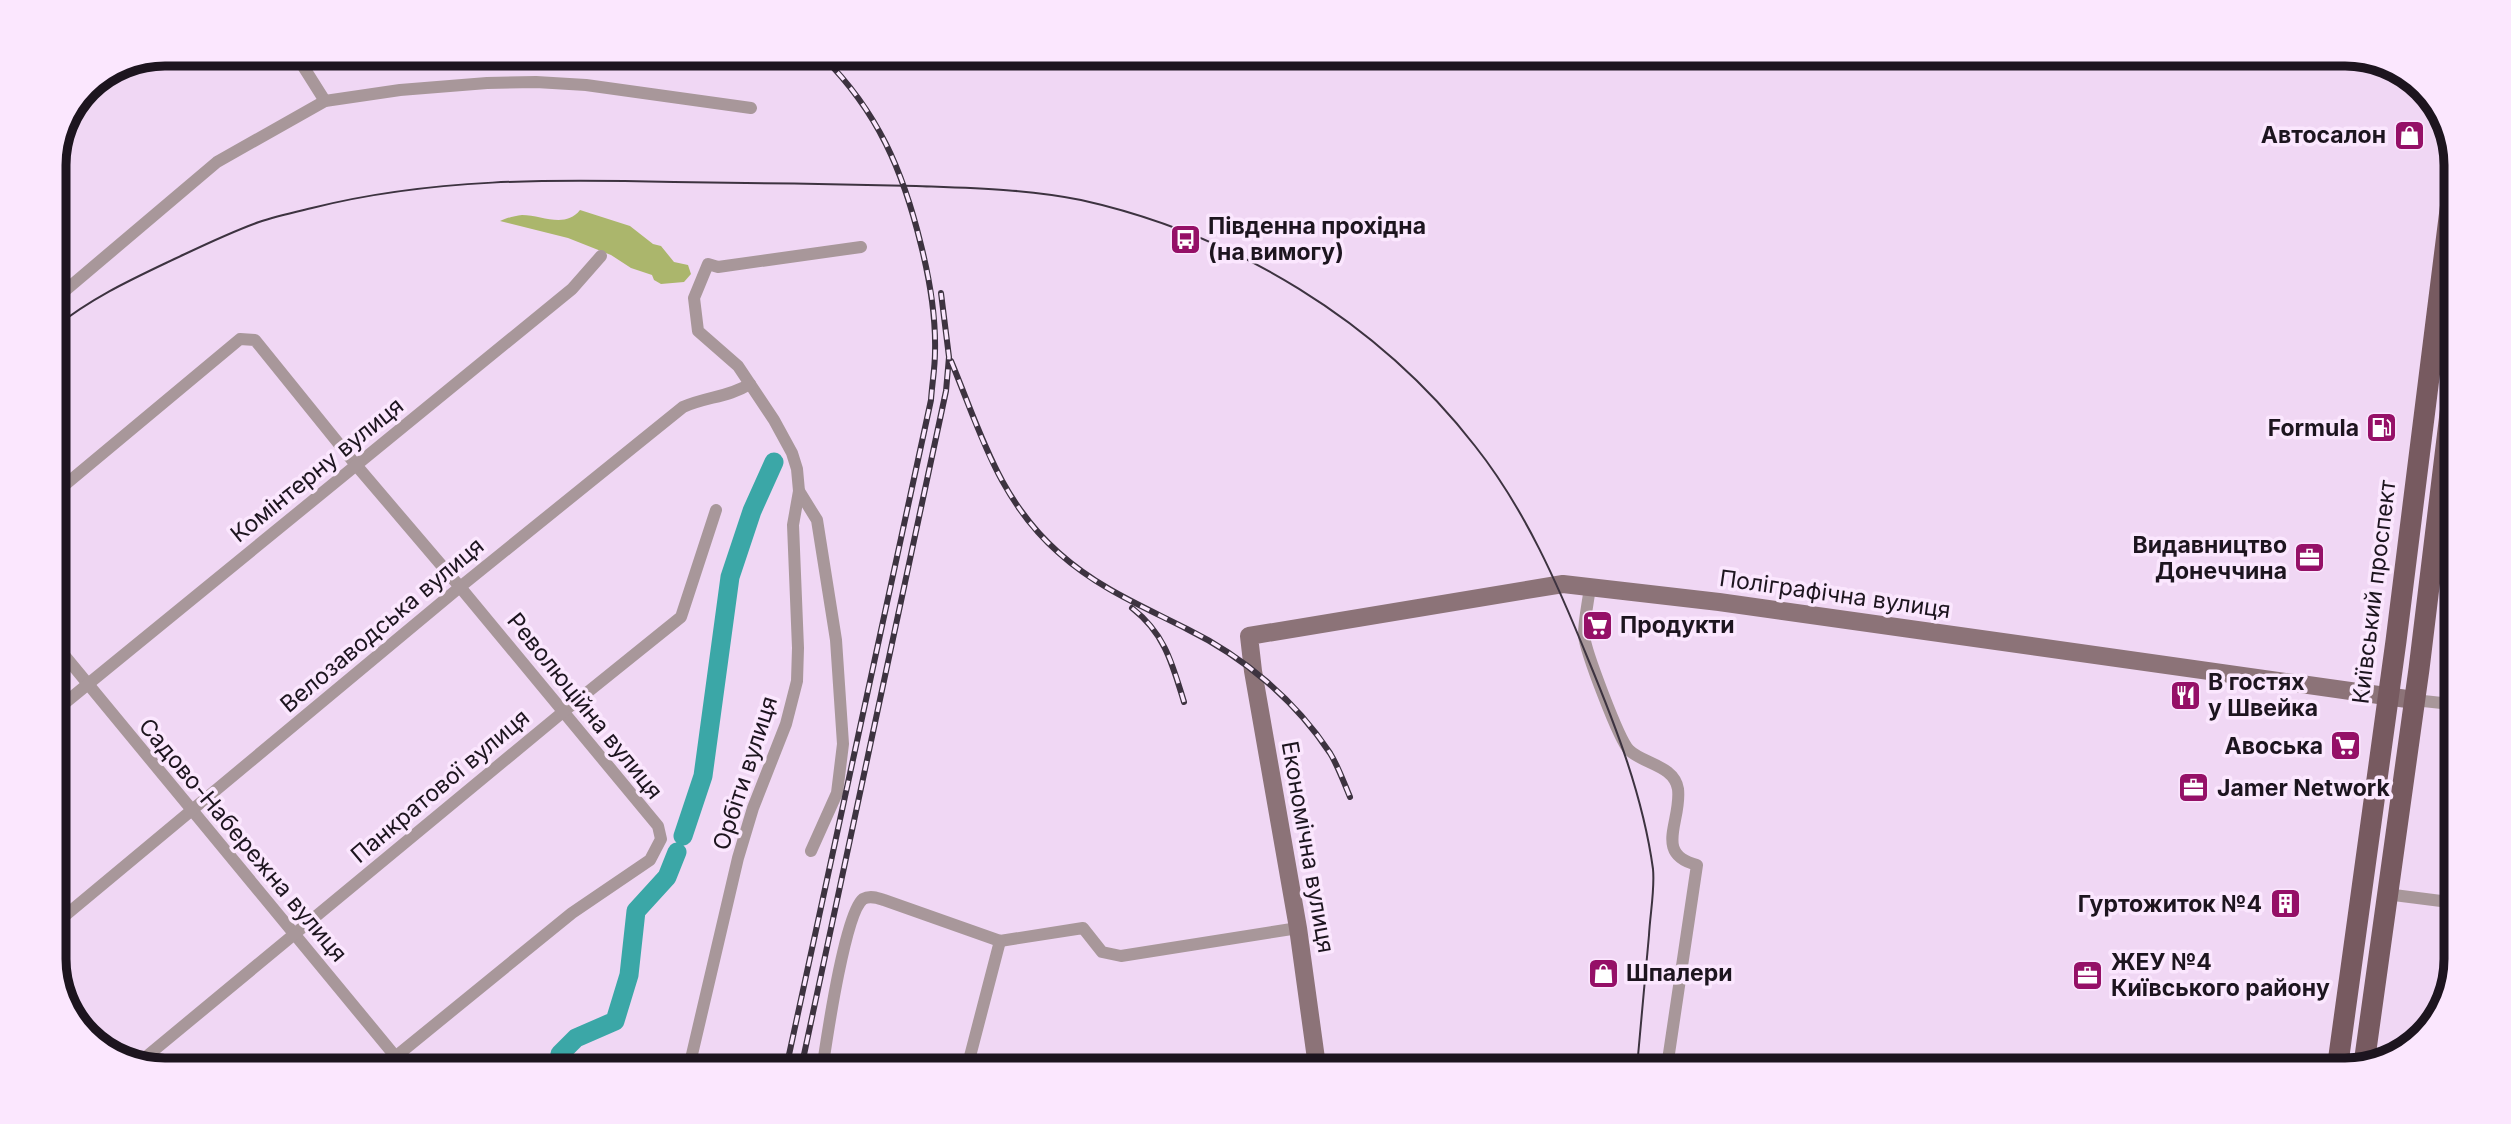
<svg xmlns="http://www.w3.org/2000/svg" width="2511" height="1124" viewBox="0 0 2511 1124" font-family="Inter,sans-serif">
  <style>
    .green { fill: #abb66c }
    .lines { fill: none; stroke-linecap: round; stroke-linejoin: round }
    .river { stroke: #3ba7a7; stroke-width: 19 }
    .street { stroke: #a8979a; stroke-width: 12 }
    .secondary { stroke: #8c7378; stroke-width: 18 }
    .primary { stroke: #775a60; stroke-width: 21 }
    .tram { stroke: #3d3340; stroke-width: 2 }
    .rail-casing { stroke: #3d3340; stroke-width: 6 }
    .rail { stroke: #fbe7fe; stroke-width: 3.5; stroke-dasharray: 10; stroke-linecap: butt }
    .labels { text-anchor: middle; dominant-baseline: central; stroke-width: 7; stroke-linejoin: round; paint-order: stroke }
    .poi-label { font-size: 23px; font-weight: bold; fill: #1d151f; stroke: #fbe7fe; text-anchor: start }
    .street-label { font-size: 23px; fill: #1d151f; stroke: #fbe7fe }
    .rim { fill: none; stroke: #1d151f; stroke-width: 9 }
  </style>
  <rect width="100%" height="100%" fill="#f0d7f4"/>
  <!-- green -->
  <path class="green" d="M580,210L630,226L653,244L661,246L674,262L688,265L691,274L684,282L661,284L654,280L652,275L631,268L611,255L568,238L500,221C506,218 514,216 522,215C542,215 565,229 580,210Z"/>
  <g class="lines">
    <!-- river -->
    <g class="river">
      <polyline points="683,836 703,776 730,577 752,511 774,462"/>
      <polyline points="566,1063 560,1054 576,1038 615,1021 629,975 636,911 667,877 677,852"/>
    </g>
    <!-- street -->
    <g class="street">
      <polyline points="296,55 325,101"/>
      <polyline points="54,300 217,162 325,101 400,90 487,83 536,82 586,85 751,108"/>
      <polyline points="54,494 240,339 255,340 356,465 460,587 658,826 661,839 650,860 572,913 389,1062"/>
      <path d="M1590,587C1588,603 1584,620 1584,635C1585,650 1619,740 1629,750C1643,764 1674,765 1678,789C1682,821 1653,854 1697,865L1667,1067"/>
      <polyline points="55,644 400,1062"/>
      <polyline points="2414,700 2451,704"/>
      <polyline points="55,711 572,289 601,256"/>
      <polyline points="811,851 837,793 843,744 836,640 817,520 799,491 797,469 792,453 774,420 738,366 698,331 694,298 708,264 718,267 861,247"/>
      <polyline points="2386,894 2449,902"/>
      <path d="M55,924L460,587L683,407C705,397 729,397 750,384"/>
      <polyline points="141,1061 563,712 681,617 716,510"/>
      <polyline points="690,1063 738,858 753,808 786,724 797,681 798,648 793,525 799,491"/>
      <path d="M823,1064C827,1037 845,913 863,899C870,895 878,898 884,900L1000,941L1083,928L1102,952L1121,956L1298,928"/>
      <polyline points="968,1064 1000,941"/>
    </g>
    <!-- secondary -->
    <polyline class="secondary" points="1317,1066 1298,928 1253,671 1249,636 1563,584 1719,602 2414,700"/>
    <!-- primary -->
    <g class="primary">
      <polyline points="2364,1064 2419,669 2454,381"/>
      <polyline points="2337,1070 2396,641 2456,162"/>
    </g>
    <!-- tram -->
    <path class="tram" d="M54,328C90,299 128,281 168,262C198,248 228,233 259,222C276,216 295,212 312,208C431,178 553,179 674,182C755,183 835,184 916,186C971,188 1027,189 1081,200C1234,234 1378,321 1475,446C1525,509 1558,585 1588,659C1616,727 1643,796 1653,869C1655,890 1650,914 1649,935C1645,979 1641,1023 1637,1067"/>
    <defs>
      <g id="rail">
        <polyline points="84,94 134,67"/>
        <path d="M951,361C981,433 998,499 1059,553C1098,588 1142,606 1187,629C1244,657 1295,700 1330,753C1338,766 1344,783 1350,797"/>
        <path d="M1132,608C1165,634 1172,663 1184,702"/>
        <path d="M787,1064L931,400C932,384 935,368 935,352C936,315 930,281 921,245C903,171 878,112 823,57"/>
        <polyline points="802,1064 946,391 949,357 941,293"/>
      </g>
    </defs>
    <!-- rail casing -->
    <use href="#rail" class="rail-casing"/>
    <!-- rail -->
    <use href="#rail" class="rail"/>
  </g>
  <!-- icons -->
  <defs>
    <symbol id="shop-square" viewBox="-11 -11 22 22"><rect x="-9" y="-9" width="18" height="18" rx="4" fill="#951067" stroke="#fbe7fe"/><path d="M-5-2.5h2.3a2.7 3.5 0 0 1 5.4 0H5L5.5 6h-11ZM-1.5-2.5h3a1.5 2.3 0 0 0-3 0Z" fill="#fff"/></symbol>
    <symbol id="bus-square" viewBox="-11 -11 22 22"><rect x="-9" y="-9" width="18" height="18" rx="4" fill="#951067" stroke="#fbe7fe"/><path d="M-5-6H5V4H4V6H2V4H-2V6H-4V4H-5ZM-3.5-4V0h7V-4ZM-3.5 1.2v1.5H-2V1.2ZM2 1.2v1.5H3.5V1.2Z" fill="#fff"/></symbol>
    <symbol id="fuel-square" viewBox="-11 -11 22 22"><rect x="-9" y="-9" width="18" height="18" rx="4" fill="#951067" stroke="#fbe7fe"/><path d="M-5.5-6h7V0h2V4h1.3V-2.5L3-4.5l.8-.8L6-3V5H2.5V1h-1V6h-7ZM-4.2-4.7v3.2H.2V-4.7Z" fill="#fff"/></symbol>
    <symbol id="office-square" viewBox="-11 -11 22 22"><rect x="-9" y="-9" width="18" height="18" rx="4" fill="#951067" stroke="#fbe7fe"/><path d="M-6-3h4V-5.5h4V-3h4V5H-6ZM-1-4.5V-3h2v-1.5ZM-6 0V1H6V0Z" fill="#fff"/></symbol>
    <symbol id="supermarket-square" viewBox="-11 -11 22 22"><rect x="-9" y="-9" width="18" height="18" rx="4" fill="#951067" stroke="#fbe7fe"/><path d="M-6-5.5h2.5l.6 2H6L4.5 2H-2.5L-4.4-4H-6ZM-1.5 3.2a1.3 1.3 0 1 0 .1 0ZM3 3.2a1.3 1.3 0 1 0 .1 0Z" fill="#fff"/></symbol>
    <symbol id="restaurant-square" viewBox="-11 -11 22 22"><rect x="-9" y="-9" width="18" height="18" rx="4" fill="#951067" stroke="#fbe7fe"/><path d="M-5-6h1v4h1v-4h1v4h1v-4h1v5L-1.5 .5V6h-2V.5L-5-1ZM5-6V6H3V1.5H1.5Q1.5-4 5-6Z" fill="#fff"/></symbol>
    <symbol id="building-square" viewBox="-11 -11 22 22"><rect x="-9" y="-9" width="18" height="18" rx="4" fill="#951067" stroke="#fbe7fe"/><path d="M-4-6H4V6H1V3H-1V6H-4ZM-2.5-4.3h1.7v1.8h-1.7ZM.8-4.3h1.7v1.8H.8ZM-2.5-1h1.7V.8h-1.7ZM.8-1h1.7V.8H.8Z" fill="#fff"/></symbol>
  </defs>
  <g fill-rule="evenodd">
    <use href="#shop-square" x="2392" y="118" width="35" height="35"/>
    <use href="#bus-square" x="1168" y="222" width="35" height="35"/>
    <use href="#fuel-square" x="2364" y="410" width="35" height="35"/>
    <use href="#office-square" x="2292" y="540" width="35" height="35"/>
    <use href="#supermarket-square" x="1580" y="608" width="35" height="35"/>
    <use href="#restaurant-square" x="2168" y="678" width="35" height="35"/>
    <use href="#supermarket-square" x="2328" y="728" width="35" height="35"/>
    <use href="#office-square" x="2176" y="770" width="35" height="35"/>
    <use href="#building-square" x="2268" y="886" width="35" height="35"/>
    <use href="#shop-square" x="1586" y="956" width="35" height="35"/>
    <use href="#office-square" x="2070" y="958" width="35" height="35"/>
  </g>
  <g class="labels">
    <!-- poi labels -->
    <g class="poi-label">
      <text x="2386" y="135" text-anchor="end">Автосалон</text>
      <text x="1208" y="226">Південна прохідна<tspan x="1208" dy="26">(на вимогу)</tspan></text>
      <text x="2359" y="428" text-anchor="end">Formula</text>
      <text x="2287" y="545" text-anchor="end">Видавництво<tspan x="2287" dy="26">Донеччина</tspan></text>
      <text x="1620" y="625">Продукти</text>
      <text x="2208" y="682">В гостях<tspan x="2208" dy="26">у Швейка</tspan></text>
      <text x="2323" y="746" text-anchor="end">Авоська</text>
      <text x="2217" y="788">Jamer Network</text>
      <text x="2262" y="904" text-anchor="end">Гуртожиток №4</text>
      <text x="2111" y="962">ЖЕУ №4<tspan x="2111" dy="26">Київського району</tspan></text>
      <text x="1626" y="973">Шпалери</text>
    </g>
    <!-- street labels -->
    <g class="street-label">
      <text transform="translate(317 470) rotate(-39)">Комінтерну вулиця</text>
      <text transform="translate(2374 592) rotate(-83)">Київський проспект</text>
      <text transform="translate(1835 594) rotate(8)">Поліграфічна вулиця</text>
      <text transform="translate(382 625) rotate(-40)">Велозаводська вулиця</text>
      <text transform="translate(585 706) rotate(51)">Революційна вулиця</text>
      <text transform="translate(745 773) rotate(-72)">Орбіти вулиця</text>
      <text transform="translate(440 786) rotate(-40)">Панкратової вулиця</text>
      <text transform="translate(243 840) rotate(50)">Садово-Набережна вулиця</text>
      <text transform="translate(1308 847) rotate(80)">Економічна вулиця</text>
    </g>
  </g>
  <!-- crop -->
  <path d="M0 0H2511V1124H0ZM165 66H2345A99 99 0 0 1 2444 165V959A99 99 0 0 1 2345 1058H165A99 99 0 0 1 66 959V165A99 99 0 0 1 165 66Z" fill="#fbe7fe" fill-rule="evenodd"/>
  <path class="rim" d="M165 66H2345A99 99 0 0 1 2444 165V959A99 99 0 0 1 2345 1058H165A99 99 0 0 1 66 959V165A99 99 0 0 1 165 66Z"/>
</svg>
